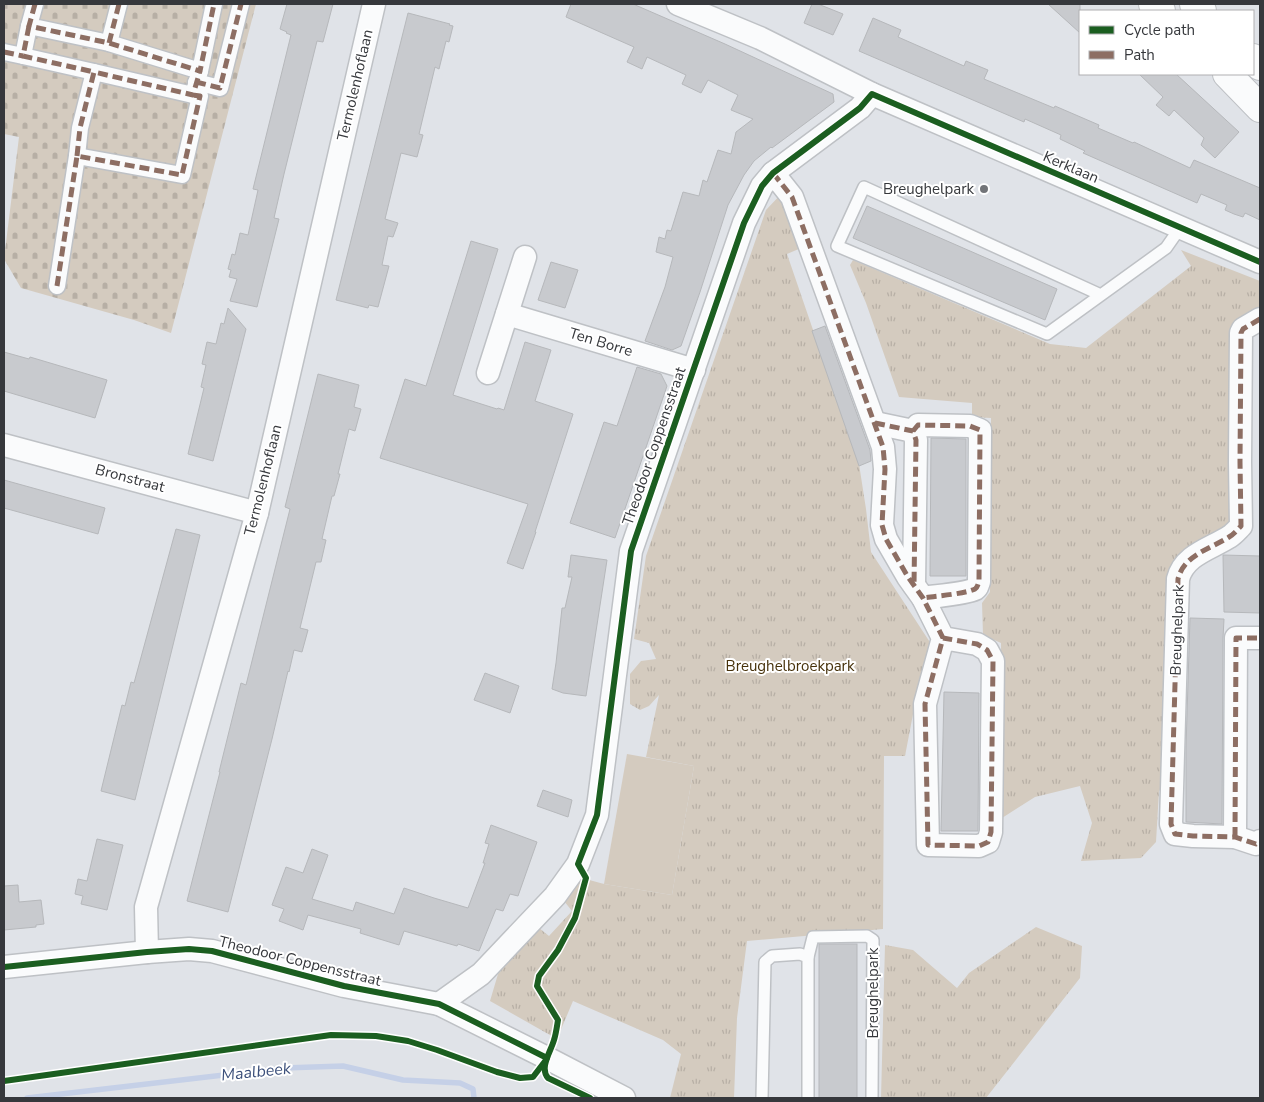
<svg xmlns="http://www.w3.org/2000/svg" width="1264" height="1102" viewBox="0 0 1264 1102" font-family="'Nunito Sans',sans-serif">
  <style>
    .cemetery { fill: url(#cemetery-stones) }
    .park { fill: url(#park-tufts) }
    .garden { fill: #d4cbbf }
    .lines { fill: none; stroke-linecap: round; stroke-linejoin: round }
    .stream { stroke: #c5d0e7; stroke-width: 5.5 }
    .building { fill: #c8cace; stroke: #b6b8bb }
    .service-casing { stroke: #bec1c5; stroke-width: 14 }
    .pedestrian-casing { stroke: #bec1c5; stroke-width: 19 }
    .minor-casing { stroke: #bec1c5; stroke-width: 25 }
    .tertiary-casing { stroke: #bec1c5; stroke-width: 30 }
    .service { stroke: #fafbfc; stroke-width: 11 }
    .pedestrian { stroke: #fafbfc; stroke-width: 16 }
    .minor { stroke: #fafbfc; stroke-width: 22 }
    .tertiary { stroke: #fafbfc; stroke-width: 28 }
    .quiet { stroke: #8d6e63; stroke-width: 5; stroke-dasharray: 10 5; stroke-linecap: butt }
    .cycleway-casing { stroke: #fff; stroke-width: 9 }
    .cycleway { stroke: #1b5e20; stroke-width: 6 }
    .poi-dot { fill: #727478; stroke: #fff; stroke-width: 2 }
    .labels { text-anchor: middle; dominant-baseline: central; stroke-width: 4; stroke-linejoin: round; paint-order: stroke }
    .street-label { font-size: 15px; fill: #36383c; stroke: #fff }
    .poi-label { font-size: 15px; fill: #36383c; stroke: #fff; text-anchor: end }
    .park-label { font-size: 15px; fill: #46310a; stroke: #fff }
    .water-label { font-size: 16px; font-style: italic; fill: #3b4f7a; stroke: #fff }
  </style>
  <defs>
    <pattern id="cemetery-stones" width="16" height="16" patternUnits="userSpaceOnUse" patternTransform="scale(1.25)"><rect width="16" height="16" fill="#d4cbbf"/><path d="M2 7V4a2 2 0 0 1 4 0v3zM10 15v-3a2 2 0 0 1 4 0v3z" fill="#b7afa5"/></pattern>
    <pattern id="park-tufts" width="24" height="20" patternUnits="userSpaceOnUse" patternTransform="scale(1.25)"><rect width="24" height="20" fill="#d4cbbf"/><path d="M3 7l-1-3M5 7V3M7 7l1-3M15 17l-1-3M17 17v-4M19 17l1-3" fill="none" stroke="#b7afa5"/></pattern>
  </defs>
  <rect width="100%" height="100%" fill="#e0e3e8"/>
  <!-- cemetery -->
  <polygon class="cemetery" points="4,4 256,4 171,333 134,320 21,288 4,259 19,137 4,134"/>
  <!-- park -->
  <g class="park">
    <polygon points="783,192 801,248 787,254 859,464 866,509 871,552 935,650 919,683 905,756 884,756 883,929 747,941 737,1018 734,1098 670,1098 681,1054 663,1040 573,1001 557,1039 490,1001 498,974 539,928 549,936 572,911 564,901 582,878 604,884 672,895 694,766 646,757 659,695 649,706 640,710 630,704 630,674 641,661 656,659 649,643 634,639 646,556 766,210"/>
    <polygon points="1181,250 1260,281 1260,308 1232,326 1232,523 1221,532 1199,540 1182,555 1168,571 1167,784 1159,791 1156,842 1141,858 1081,861 1092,823 1080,786 1035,797 1002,818 1001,643 983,635 982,603 990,592 991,418 972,417 972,403 899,397 866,303 850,265 853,260 1050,344 1086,348 1191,266"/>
    <polygon points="1036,927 1082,946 1080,978 986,1098 881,1098 885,945 913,950 957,988 969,973"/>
  </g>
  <!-- garden -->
  <polygon class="garden" points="627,754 694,766 672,895 604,884"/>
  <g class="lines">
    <!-- stream -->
    <polyline class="stream" points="27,1098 284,1068 343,1066 403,1080 460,1083 473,1089 474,1098"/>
  </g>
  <!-- building -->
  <g class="building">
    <polygon points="287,4 333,4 323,42 317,41 284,174 274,218 279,219 257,307 230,301 237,279 229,277 231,270 228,269 232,254 235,255 240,233 248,235 258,190 253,189 291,35 286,33 287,32 280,29"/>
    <polygon points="571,4 633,4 725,44 833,94 834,102 772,148 771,147 754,161 744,175 728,205 700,292 681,346 672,350 645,341 665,287 673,257 656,252 659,237 665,239 667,230 671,231 683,192 699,196 703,180 707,182 718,150 731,154 736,132 753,119 731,110 738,95 708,80 701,93 682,84 686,75 647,57 642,69 627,62 634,47 566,17"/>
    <polygon points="812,4 818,4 843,14 833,35 804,23"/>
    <polygon points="1048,4 1080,4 1080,33"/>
    <polygon points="408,13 450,24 449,25 453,26 449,42 446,41 439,69 435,67 419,134 423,135 417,157 401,153 385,219 398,223 393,237 388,236 382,265 389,266 378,307 369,305 368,308 336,300"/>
    <polygon points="873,18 901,30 898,37 964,66 966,61 988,70 984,79 1054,108 1055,106 1099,125 1098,128 1133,143 1134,142 1190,168 1194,160 1260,188 1260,220 1245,213 1243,217 1234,214 1225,210 1227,205 1201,194 1197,203 1083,153 1085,151 1060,139 1061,135 1025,119 1024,122 859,51"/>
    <polygon points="1139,74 1176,74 1239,132 1215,158 1201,145 1204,138 1174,110 1169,116 1156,105 1163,97"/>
    <polygon points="867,206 1057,289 1045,320 853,238"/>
    <polygon points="471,241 498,249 453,395 497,409 498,408 504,410 525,342 551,350 535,401 573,414 535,532 536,532 523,569 507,563 528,504 380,458 405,379 426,386"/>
    <polygon points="551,262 578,270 565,308 538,300"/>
    <polygon points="228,308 246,329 213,461 188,454 204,388 201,387 206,365 202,364 207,342 216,344 221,323 224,324"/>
    <polygon points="825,326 870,450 871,461 859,466 812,331"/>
    <polygon points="4,352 29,359 30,357 107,380 95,418 4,391"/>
    <polygon points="637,367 661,374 667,386 615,538 570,523 604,422 617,426"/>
    <polygon points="318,374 359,385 354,407 361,409 355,431 349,429 338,474 340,474 334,496 332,496 322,539 326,540 321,562 316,562 300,628 308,630 302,652 294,650 289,672 288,671 272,739 228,912 187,901 220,772 219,772 241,683 246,685 290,509 285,507"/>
    <polygon points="931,438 966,439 966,576 930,576"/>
    <polygon points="4,480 105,508 98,534 4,508"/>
    <polygon points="176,529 200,535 135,800 101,791 122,705 125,706 131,682 134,683"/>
    <polygon points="571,555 607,560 586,696 563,693 552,689 556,663 562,608 565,608 572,577 568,577"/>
    <polygon points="1223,555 1260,556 1260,613 1224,612"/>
    <polygon points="1190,618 1224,619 1223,638 1222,824 1186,822 1186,747"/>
    <polygon points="485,673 519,686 510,713 474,700"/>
    <polygon points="944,692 979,693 978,831 941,831"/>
    <polygon points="543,790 572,800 568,817 537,806"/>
    <polygon points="491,825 537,842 518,896 510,894 503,911 496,909 479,951 458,944 457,946 404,931 399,945 360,933 361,929 308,915 303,930 279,921 284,909 272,905 286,867 303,873 312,849 328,855 312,899 353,911 356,902 394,914 404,888 434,898 468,908 485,863 483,863 489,844 485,843"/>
    <polygon points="97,839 123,845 107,910 81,904 83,896 75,894 78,879 87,881"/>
    <polygon points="18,885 19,902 41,900 44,924 36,925 36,927 4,930 4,886"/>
    <rect x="819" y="944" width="38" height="154"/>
  </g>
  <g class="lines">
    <defs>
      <g id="service">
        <polyline points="1101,295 864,187 837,246 1047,334 1166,248 1180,228"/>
        <polyline points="808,957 813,937 867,936 873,940 872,1098"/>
        <polyline points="762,1098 765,962 772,956 800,954 808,957 808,1098"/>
      </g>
      <g id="pedestrian">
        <polyline points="35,4 29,26 109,43 200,71 214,4"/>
        <polyline points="29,26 23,56 94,72"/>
        <polyline points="109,43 119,4"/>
        <polyline points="4,52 23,56"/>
        <polyline points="196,82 220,88 241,4"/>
        <polyline points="77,156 80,128 94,72 193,95 200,71"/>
        <polyline points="57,286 77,156 182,175 200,96 193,95"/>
      </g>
      <g id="minor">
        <polyline points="678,4 760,38 872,94 1260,262"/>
        <polyline points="773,173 792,197 883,447 885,469 882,525 886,539 908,577 923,598 943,638 925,704 928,845 979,846 988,842 991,832 993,661 987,650 977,644 943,638"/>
        <polyline points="507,314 694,370"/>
        <path d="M1260,319L1243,329L1241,333L1240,462L1241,526C1237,530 1234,534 1229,537C1210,549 1184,555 1178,579L1171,824L1175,834L1193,836L1235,837L1256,844L1260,841"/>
        <polyline points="488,373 525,257"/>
        <polyline points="875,423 913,431 916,440 914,585"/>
        <path d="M913,431L918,425L970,426L980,430L979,582C977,586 978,587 975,589C965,594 935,596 923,598"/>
        <polyline points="4,445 257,513"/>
        <polyline points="1235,837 1236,638 1260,638"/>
        <polyline points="147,952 146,907 257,513 374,4"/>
        <polyline points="4,967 147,952 189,949 212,951 344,986 439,1004 547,1058 624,1098"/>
        <polyline points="439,1004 481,974 555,896 578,864 597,815 631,551 744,223 762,186 773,173 860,108 872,94"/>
      </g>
      <g id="tertiary">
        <polyline points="1153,4 1161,11"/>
        <polyline points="1194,4 1202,11"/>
        <polyline points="1253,58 1260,66"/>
        <polyline points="1227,74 1260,108"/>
      </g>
    </defs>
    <!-- service casing -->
    <use href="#service" class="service-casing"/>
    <!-- pedestrian casing -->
    <use href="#pedestrian" class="pedestrian-casing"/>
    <!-- minor casing -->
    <use href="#minor" class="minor-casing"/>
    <!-- tertiary casing -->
    <use href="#tertiary" class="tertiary-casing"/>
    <!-- service -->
    <use href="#service" class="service"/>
    <!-- pedestrian -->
    <use href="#pedestrian" class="pedestrian"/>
    <!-- minor -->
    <use href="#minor" class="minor"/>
    <!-- tertiary -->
    <use href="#tertiary" class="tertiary"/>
    <!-- quiet -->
    <g class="quiet">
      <polyline points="35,4 29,26 109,43 200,71 214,4"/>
      <polyline points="29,26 23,56 94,72"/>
      <polyline points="109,43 119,4"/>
      <polyline points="4,52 23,56"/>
      <polyline points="196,82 220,88 241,4"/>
      <polyline points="77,156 80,128 94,72 193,95 200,71"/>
      <polyline points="773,173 792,197 883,447 885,469 882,525 886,539 908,577 923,598 943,638 925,704 928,845 979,846 988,842 991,832 993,661 987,650 977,644 943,638"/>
      <polyline points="57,286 77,156 182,175 200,96 193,95"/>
      <path d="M1260,319L1243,329L1241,333L1240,462L1241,526C1237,530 1234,534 1229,537C1210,549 1184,555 1178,579L1171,824L1175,834L1193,836L1235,837L1256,844L1260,841"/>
      <polyline points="875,423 913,431 916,440 914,585"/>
      <path d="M913,431L918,425L970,426L980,430L979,582C977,586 978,587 975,589C965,594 935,596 923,598"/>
      <polyline points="1235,837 1236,638 1260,638"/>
    </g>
    <defs>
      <g id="cycleway">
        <polyline points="4,967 147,952 189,949 212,951 344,986 439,1004 547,1058"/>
        <polyline points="4,1081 331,1035 376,1036 408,1041 437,1050 497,1072 520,1078 533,1077 546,1060"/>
        <path d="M590,1098L548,1078C539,1068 551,1051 554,1040C556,1034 557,1026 558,1020L537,986L539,976L558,950L575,918L586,878L578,864L597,815L631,551L744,223L762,186L773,173L860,108L872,94L1260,262"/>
      </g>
    </defs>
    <!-- cycleway casing -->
    <use href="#cycleway" class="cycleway-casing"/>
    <!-- cycleway -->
    <use href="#cycleway" class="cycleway"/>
  </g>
  <!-- markers -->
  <circle class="poi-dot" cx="984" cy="189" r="5"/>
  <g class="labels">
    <!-- street labels -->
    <g class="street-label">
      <text transform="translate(355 85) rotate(-77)">Termolenhoflaan</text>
      <text transform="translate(1071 167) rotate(23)">Kerklaan</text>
      <text transform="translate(601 342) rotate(17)">Ten Borre</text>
      <text transform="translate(654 446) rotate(-71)">Theodoor Coppensstraat</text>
      <text transform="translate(130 478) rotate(15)">Bronstraat</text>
      <text transform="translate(263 480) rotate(-76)">Termolenhoflaan</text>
      <text transform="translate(1177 630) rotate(-88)">Breughelpark</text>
      <text transform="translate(300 961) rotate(14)">Theodoor Coppensstraat</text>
      <text transform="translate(873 993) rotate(-90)">Breughelpark</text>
    </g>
    <!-- poi labels -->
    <g class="poi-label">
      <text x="974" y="189">Breughelpark</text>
    </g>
    <!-- park labels -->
    <g class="park-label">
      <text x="790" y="666">Breughelbroekpark</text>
    </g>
    <!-- water labels -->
    <g class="water-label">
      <text transform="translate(256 1072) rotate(-6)">Maalbeek</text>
    </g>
  </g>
  <!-- border -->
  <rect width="1264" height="1102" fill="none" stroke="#36383c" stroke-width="10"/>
  <!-- legend -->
  <rect x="1079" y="10" width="175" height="65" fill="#ffffff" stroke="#afafb1"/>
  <rect x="1089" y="26" width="25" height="8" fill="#1b5e20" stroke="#afafb1"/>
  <text x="1124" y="35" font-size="15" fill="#36383c">Cycle path</text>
  <rect x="1089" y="51" width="25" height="8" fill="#8d6e63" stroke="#afafb1"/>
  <text x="1124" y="60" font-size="15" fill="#36383c">Path</text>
</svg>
